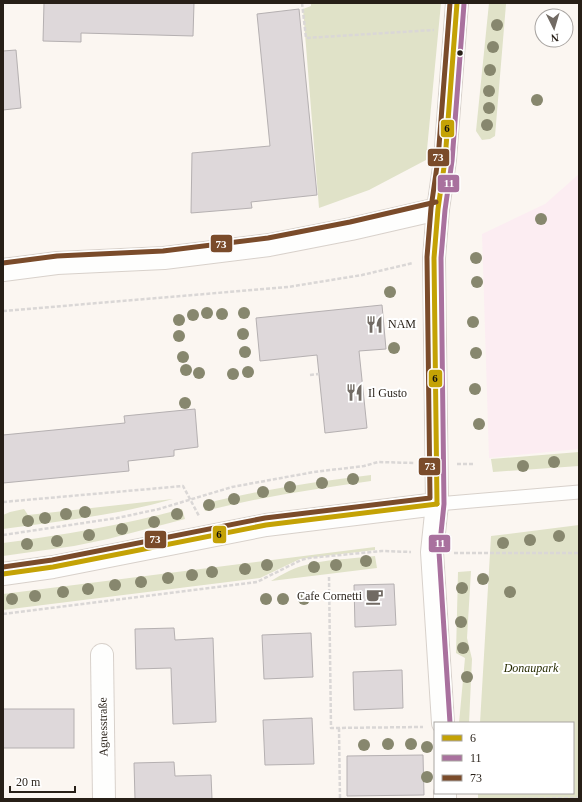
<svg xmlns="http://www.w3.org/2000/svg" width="582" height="802" viewBox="0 0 582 802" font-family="Georgia,serif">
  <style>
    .industrial { fill: #fcedf2 }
    .green { fill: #e0e2c8 }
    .building { fill: #ded8da; stroke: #b5b0b1 }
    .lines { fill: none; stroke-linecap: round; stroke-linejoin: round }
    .lane-casing { stroke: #d8d1cb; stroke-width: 15 }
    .street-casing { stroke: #d8d1cb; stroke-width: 24 }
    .secondary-casing { stroke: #d8d1cb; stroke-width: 24 }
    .path { stroke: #dad7d6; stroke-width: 2.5; stroke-dasharray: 4 2; stroke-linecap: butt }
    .lane { stroke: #fefefd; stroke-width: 13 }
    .street { stroke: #fefefd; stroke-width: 22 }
    .secondary { stroke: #fefefd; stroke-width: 22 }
    .bus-1-casing { stroke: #fff; stroke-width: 8 }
    .bus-2-casing { stroke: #fff; stroke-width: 8 }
    .bus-3-casing { stroke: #fff; stroke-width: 8 }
    .bus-1 { stroke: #c4a205; stroke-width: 5 }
    .bus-2 { stroke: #a9719e; stroke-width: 5 }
    .bus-3 { stroke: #7a4b2a; stroke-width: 5 }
    .tree { fill: #87876e }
    .bus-dot { fill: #271f17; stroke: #fff; stroke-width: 1.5 }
    .labels { text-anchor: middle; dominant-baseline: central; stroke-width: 4; stroke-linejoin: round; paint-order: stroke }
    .poi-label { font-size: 12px; fill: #271f17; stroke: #fff; text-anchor: start }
    .park-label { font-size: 12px; font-style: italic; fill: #282d03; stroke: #fff }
    .street-label { font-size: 12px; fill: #271f17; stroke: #fff }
    .line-badge { stroke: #fff; stroke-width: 1.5 }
    .badge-label { font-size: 11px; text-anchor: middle; font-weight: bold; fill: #fff }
    .pale-badge-label { font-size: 11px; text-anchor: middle; font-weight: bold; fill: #111 }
  </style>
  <rect width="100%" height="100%" fill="#fbf6f1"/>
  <!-- industrial -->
  <polygon class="industrial" points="579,174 579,449 489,458 482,234 545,204"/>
  <!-- green -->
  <g class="green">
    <polygon points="311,3 441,3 426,160 369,190 319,208 303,9 311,6"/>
    <polygon points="489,3 506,4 495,136 490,139 482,140 476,131"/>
    <polygon points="579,452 579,466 493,472 491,459"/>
    <path d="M371,475V481C315,489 260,497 205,511L203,504C258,490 314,482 371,475Z"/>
    <path d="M173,499C118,515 60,521 3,529V515L10,512L24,509L28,515Z"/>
    <path d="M182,509L185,519L108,539L74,546L3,556V543C63,535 123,525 182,509Z"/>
    <polygon points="579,525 579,799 478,799 478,793 573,793 573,723 480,723 491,536"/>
    <polygon points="375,547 375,550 300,559 260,578 3,610 3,594"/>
    <path d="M375,556L377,568L271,581C281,575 291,569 302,566C324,559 352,559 375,556Z"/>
    <polygon points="471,571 467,638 472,659 469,723 459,723 465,658 456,653 458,572"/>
  </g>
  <!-- building -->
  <g class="building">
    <polygon points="44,3 194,3 193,36 81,33 81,42 43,41"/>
    <polygon points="299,9 317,195 251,202 252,208 191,213 192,153 270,146 257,14"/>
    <polygon points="16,50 21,108 3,110 3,51"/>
    <polygon points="382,305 386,349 359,351 367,428 325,433 317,355 260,361 256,318"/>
    <polygon points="195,409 198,447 174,450 174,456 128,461 129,471 3,483 3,435 125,423 124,416"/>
    <polygon points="394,584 396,625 355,627 354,585"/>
    <polygon points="174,628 175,640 213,638 216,722 173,724 171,668 136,669 135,629"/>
    <polygon points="311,633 313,677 264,679 262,635"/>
    <polygon points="402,670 403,708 354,710 353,672"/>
    <rect x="3" y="709" width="71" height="39"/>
    <polygon points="312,718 314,764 265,765 263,720"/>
    <polygon points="423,755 424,795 347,796 347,756"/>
    <polygon points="174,762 175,776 211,775 212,799 135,799 134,763"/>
  </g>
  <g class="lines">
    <defs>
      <polyline id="lane" points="437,504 579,492"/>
      <g id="street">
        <polyline points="3,270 57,263 164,258 269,245 351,229 438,209"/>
        <polyline points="437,504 432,552 443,723"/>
        <polyline points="102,655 104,799"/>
        <polyline points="445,793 445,799"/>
      </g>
      <polyline id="secondary" points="3,574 53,567 266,525 437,504 434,258 438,209 445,160 457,3"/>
    </defs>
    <!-- lane casing -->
    <use href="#lane" class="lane-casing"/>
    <!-- street casing -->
    <use href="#street" class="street-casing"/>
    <!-- secondary casing -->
    <use href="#secondary" class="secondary-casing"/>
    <!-- path -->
    <g class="path">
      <polyline points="302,3 306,38 434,30"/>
      <polyline points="3,311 288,287 362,275 413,263"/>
      <polyline points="310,375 319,374"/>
      <polyline points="457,464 475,464"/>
      <polyline points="3,502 183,486 199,516"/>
      <polyline points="3,535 117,518 159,509 232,487 270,480 314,472 364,466 378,462 414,463"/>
      <polyline points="454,553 579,553"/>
      <polyline points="329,577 331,728 423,727"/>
      <polyline points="3,614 257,582 301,560 309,558 382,551 411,552"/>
      <polyline points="339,728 340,799"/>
      <polyline points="516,799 579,798"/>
    </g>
    <!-- lane -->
    <use href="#lane" class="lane"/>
    <!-- street -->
    <use href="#street" class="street"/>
    <!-- secondary -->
    <use href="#secondary" class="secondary"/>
    <defs>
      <g id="bus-1">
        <polyline points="437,504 434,258 438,209 445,160 457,3"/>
        <polyline points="3,574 53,567 266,525 437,504"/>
      </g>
      <polyline id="bus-2" points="450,723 439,552 444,504 441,258 445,210 452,161 464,4"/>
      <g id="bus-3">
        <polyline points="3,263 57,256 163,251 268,238 350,222 436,202"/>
        <polyline points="3,567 52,560 265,518 430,498 427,257 431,208 438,159 450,3"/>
      </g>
    </defs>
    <!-- bus-1 casing -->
    <use href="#bus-1" class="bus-1-casing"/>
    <!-- bus-2 casing -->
    <use href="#bus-2" class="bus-2-casing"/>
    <!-- bus-3 casing -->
    <use href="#bus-3" class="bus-3-casing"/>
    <!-- bus-1 -->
    <use href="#bus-1" class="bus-1"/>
    <!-- bus-2 -->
    <use href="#bus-2" class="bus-2"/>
    <!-- bus-3 -->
    <use href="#bus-3" class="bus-3"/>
  </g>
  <!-- trees -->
  <g class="tree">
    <circle cx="497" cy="25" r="6"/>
    <circle cx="493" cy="47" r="6"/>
    <circle cx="490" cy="70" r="6"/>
    <circle cx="489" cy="91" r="6"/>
    <circle cx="537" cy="100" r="6"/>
    <circle cx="489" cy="108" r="6"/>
    <circle cx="487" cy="125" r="6"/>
    <circle cx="541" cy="219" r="6"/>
    <circle cx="476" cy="258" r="6"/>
    <circle cx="477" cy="282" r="6"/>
    <circle cx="390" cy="292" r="6"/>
    <circle cx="207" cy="313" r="6"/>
    <circle cx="244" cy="313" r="6"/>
    <circle cx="222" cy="314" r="6"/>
    <circle cx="193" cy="315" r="6"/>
    <circle cx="179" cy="320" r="6"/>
    <circle cx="473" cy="322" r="6"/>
    <circle cx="243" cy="334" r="6"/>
    <circle cx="179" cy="336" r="6"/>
    <circle cx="394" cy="348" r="6"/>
    <circle cx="245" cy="352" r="6"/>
    <circle cx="476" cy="353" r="6"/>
    <circle cx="183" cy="357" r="6"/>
    <circle cx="186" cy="370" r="6"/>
    <circle cx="248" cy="372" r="6"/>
    <circle cx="199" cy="373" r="6"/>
    <circle cx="233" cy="374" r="6"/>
    <circle cx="475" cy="389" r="6"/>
    <circle cx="185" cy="403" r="6"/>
    <circle cx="479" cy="424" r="6"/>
    <circle cx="554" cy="462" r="6"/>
    <circle cx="523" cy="466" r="6"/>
    <circle cx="353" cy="479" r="6"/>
    <circle cx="322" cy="483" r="6"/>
    <circle cx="290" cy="487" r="6"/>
    <circle cx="263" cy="492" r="6"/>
    <circle cx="234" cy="499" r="6"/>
    <circle cx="209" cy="505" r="6"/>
    <circle cx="85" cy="512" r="6"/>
    <circle cx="66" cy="514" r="6"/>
    <circle cx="177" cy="514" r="6"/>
    <circle cx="45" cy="518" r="6"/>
    <circle cx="28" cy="521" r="6"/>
    <circle cx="154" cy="522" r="6"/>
    <circle cx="122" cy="529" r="6"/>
    <circle cx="89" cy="535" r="6"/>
    <circle cx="559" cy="536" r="6"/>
    <circle cx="530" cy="540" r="6"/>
    <circle cx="57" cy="541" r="6"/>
    <circle cx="503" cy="543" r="6"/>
    <circle cx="27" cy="544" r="6"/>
    <circle cx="366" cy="561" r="6"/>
    <circle cx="267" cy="565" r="6"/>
    <circle cx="336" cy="565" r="6"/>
    <circle cx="314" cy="567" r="6"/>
    <circle cx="245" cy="569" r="6"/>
    <circle cx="212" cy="572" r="6"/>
    <circle cx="192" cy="575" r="6"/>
    <circle cx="168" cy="578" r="6"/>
    <circle cx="483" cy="579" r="6"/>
    <circle cx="141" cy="582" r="6"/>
    <circle cx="115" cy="585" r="6"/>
    <circle cx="462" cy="588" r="6"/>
    <circle cx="88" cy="589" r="6"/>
    <circle cx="63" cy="592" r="6"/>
    <circle cx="510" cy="592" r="6"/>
    <circle cx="35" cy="596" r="6"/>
    <circle cx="12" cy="599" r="6"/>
    <circle cx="266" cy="599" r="6"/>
    <circle cx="283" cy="599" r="6"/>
    <circle cx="304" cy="599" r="6"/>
    <circle cx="461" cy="622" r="6"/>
    <circle cx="463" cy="648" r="6"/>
    <circle cx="467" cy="677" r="6"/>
    <circle cx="388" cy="744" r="6"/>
    <circle cx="411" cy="744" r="6"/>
    <circle cx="364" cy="745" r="6"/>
    <circle cx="427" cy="747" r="6"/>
    <circle cx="427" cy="777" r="6"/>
  </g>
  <!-- icons -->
  <defs>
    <symbol id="restaurant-bare" viewBox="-9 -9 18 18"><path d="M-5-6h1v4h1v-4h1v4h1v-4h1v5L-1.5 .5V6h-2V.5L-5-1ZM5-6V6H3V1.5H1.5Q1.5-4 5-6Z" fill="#716a63" stroke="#fff" stroke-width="2.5" paint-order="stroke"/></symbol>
    <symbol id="cafe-bare" viewBox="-9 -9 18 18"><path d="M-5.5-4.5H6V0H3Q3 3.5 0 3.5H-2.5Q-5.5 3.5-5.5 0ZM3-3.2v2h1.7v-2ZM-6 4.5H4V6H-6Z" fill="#716a63" stroke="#fff" stroke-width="2.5" paint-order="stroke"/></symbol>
  </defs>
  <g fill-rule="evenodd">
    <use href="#restaurant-bare" x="362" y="312" width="25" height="25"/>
    <use href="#restaurant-bare" x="342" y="380" width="25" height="25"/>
    <use href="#cafe-bare" x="362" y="584" width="25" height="25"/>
  </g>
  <!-- markers -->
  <circle class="bus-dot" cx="460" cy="53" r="3.5"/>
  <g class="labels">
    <!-- poi labels -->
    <g class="poi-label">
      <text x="388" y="324">NAM</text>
      <text x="368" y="393">Il Gusto</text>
      <text x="362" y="596" text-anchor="end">Cafe Cornetti</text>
    </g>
    <!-- park labels -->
    <g class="park-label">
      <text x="531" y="668">Donaupark</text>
    </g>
    <!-- street labels -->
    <g class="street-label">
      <text transform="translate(103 727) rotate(-91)">Agnesstraße</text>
    </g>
  </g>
  <g class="line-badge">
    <rect x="440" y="119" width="15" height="19" rx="4" fill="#c4a205"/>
    <rect x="427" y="148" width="23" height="19" rx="4" fill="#7a4b2a"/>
    <rect x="437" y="174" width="23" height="19" rx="4" fill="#a9719e"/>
    <rect x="210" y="234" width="23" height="19" rx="4" fill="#7a4b2a"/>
    <rect x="428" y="369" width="15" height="19" rx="4" fill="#c4a205"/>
    <rect x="418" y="457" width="23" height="19" rx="4" fill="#7a4b2a"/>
    <rect x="212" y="525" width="15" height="19" rx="4" fill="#c4a205"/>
    <rect x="144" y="530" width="23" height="19" rx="4" fill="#7a4b2a"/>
    <rect x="428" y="534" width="23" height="19" rx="4" fill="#a9719e"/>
  </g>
  <g class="badge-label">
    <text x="438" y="161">73</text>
    <text x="449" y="187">11</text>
    <text x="221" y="248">73</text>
    <text x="430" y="470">73</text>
    <text x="155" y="543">73</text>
    <text x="440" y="547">11</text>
  </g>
  <g class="pale-badge-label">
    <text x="447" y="132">6</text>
    <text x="435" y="382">6</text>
    <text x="219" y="538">6</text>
  </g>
  <!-- border -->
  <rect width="582" height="802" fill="none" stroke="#271f17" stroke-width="8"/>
  <!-- legend -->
  <rect x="434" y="722" width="140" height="72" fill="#ffffff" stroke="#a9a5a2"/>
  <rect x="442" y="735" width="20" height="6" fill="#c4a205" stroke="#a9a5a2"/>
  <text x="470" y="742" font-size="12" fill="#271f17">6</text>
  <rect x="442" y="755" width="20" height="6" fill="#a9719e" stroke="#a9a5a2"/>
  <text x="470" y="762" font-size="12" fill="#271f17">11</text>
  <rect x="442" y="775" width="20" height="6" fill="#7a4b2a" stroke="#a9a5a2"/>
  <text x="470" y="782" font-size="12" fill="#271f17">73</text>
  <!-- north arrow -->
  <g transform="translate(554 28) rotate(175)"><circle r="19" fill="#ffffff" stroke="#a9a5a2"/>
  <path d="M0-3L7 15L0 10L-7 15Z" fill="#716a63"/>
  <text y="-6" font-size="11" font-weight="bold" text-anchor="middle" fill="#271f17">N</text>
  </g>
  <!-- scale -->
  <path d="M10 786v6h65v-6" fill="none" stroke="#271f17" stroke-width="2"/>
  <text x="16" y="786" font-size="12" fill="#271f17" stroke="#ffffff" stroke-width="3" paint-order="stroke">20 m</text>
</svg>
